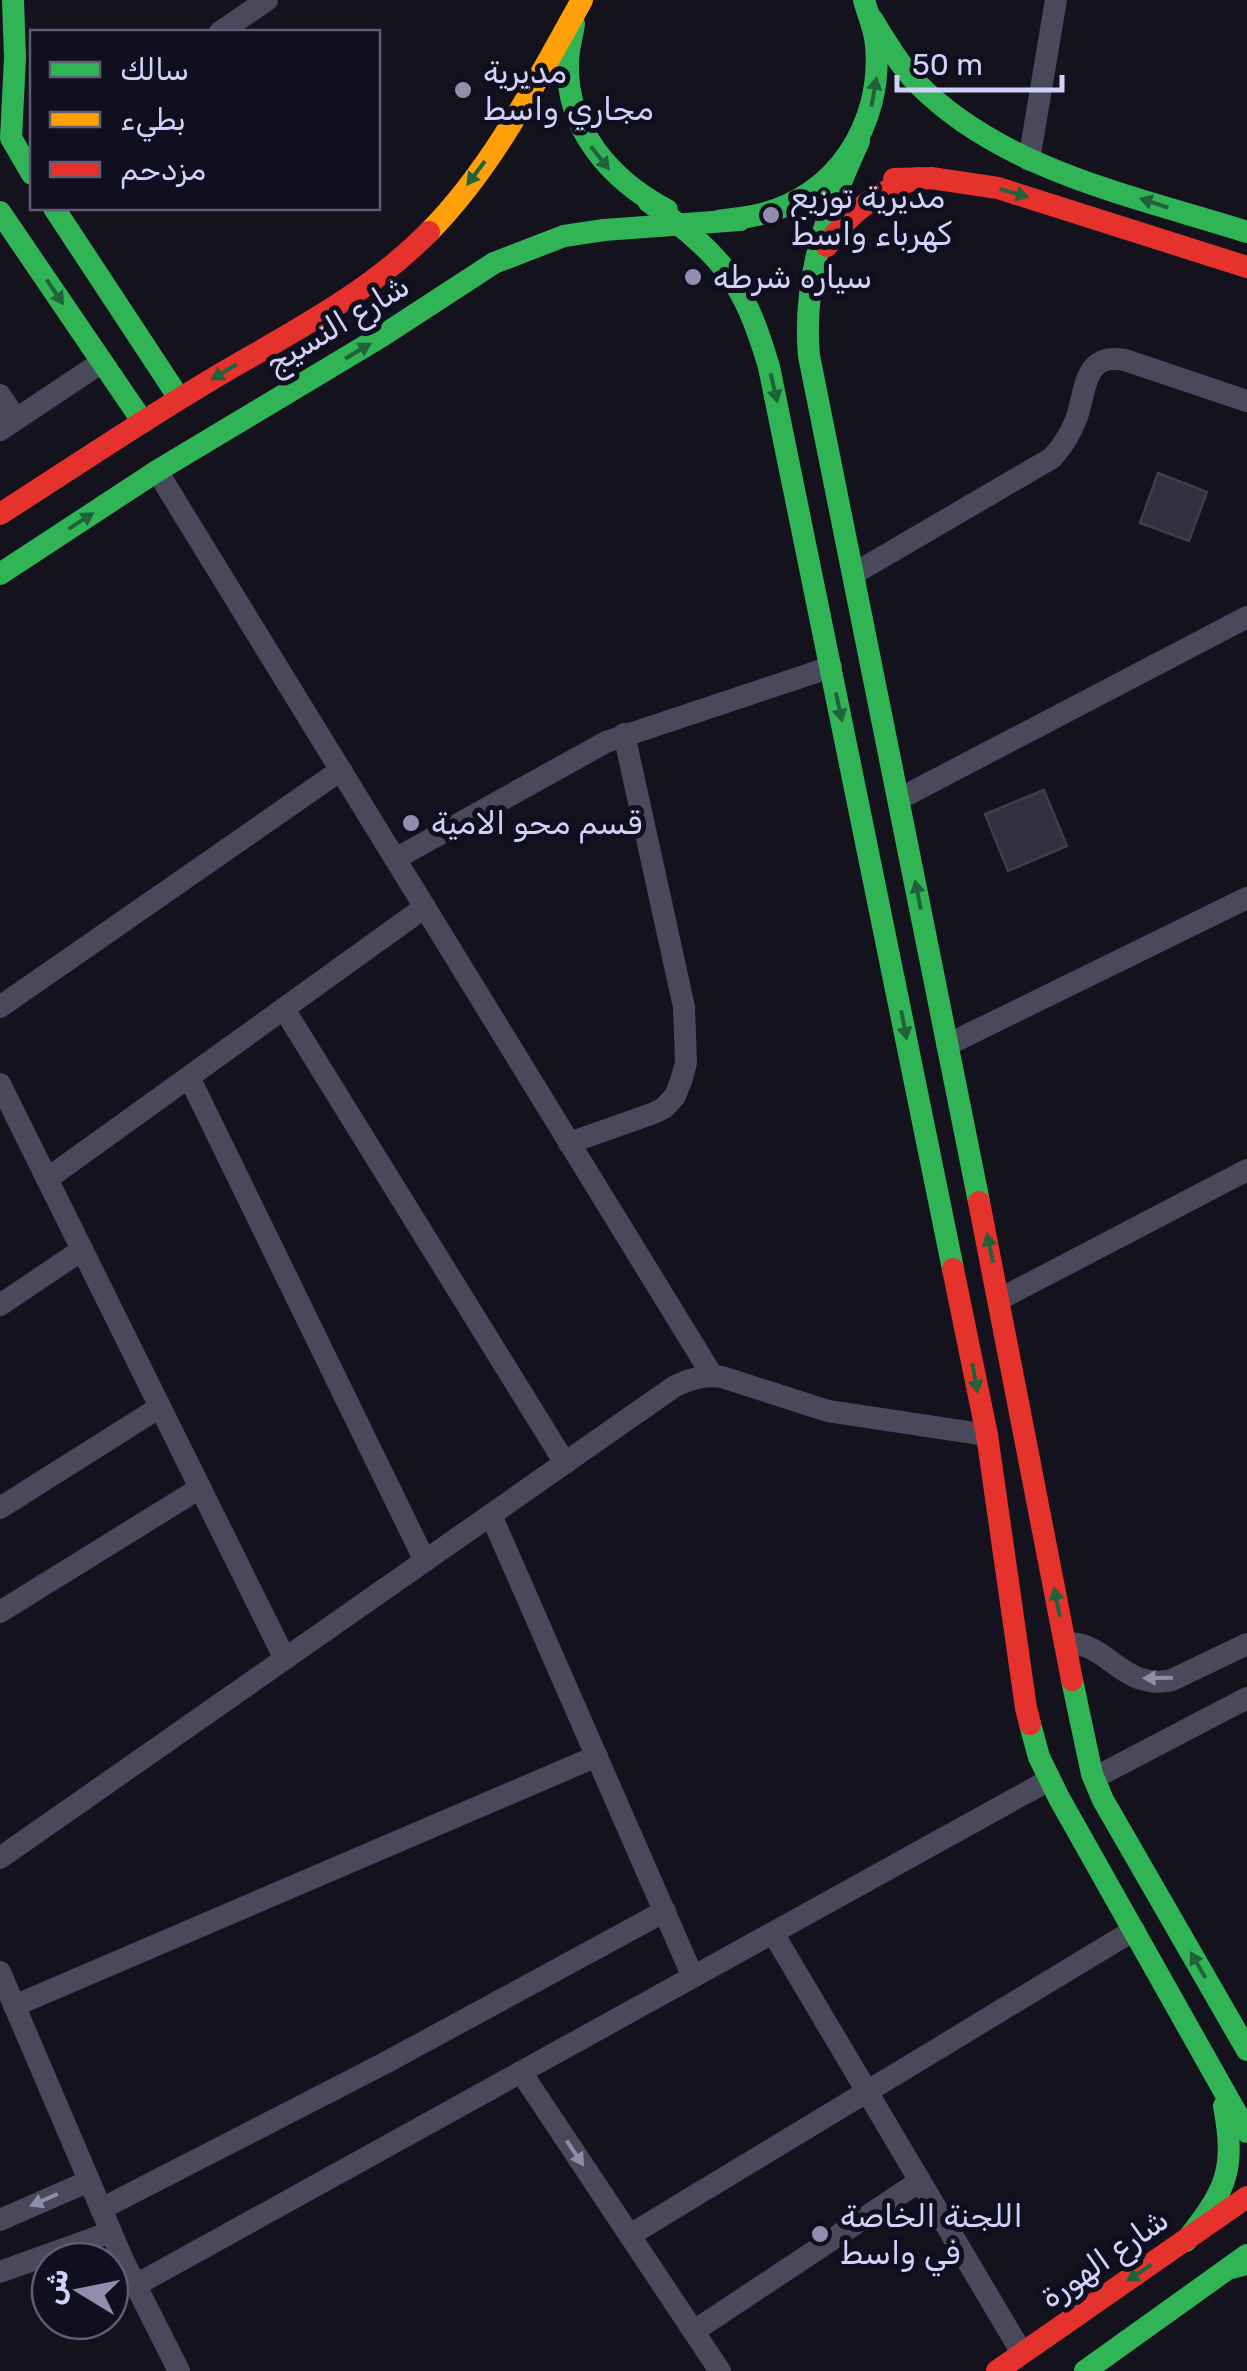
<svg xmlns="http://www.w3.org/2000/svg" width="1247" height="2371" viewBox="0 0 1247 2371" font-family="Rubik,'Noto Naskh Arabic',sans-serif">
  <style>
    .building { fill: #31303e; stroke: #3e3d4e; stroke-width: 2.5 }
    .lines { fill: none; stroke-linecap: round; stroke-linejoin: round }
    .street { stroke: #49495b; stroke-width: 22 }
    .fast { stroke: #30b455; stroke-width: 22 }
    .slow { stroke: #ff9f0a; stroke-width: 22 }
    .jam { stroke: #e5322d; stroke-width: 22 }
    .oneway { fill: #20623a }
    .oneway2 { fill: #8e8daa }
    .poi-dot { fill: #908eac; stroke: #100f1f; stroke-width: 4 }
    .labels { text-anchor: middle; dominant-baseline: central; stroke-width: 10; stroke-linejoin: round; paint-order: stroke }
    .poi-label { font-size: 32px; fill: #d2d1fa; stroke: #100f1f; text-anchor: start }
    .street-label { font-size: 32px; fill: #d2d1fa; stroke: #100f1f }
  </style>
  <rect width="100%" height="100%" fill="#14121c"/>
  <!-- building -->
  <g class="building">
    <polygon points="1158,473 1207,492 1189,541 1140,523"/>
    <polygon points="1044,790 1067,846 1008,871 985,814"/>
  </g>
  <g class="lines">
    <!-- street -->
    <g class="street">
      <polyline points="220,32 267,0"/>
      <polyline points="1029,160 1056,0"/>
      <polyline points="0,395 16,419"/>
      <polyline points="0,430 102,362"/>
      <polyline points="157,471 712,1375"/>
      <path d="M855,573L1052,458C1063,446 1071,433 1077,417C1086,389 1084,352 1125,360L1247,401"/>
      <polyline points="899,799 1247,617"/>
      <polyline points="395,859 606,742 831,667"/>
      <polyline points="0,1007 341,770"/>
      <polyline points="284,1009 565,1463"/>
      <polyline points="947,1045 1247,898"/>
      <polyline points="189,1077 425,1561"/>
      <polyline points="0,1084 285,1659"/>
      <polyline points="569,1143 654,1113 664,1108 675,1096 681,1081 686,1063 684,1007 624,734"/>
      <polyline points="47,1179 425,907"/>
      <polyline points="1000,1299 1247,1170"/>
      <polyline points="0,1305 82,1250"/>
      <polyline points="0,1508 160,1407"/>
      <polyline points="491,1515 693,1977"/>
      <polyline points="0,1612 200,1488"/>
      <path d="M1065,1644C1105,1638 1122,1692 1172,1680L1247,1644"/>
      <polyline points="1094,1778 1247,1698"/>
      <path d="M0,1858L675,1386C691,1379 705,1374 722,1377L828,1411L987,1435"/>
      <polyline points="773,1933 1022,2353"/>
      <polyline points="0,1972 123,2260 179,2371"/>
      <polyline points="14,2006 597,1756"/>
      <polyline points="521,2072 720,2371"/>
      <polyline points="101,2209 385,2063 665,1911"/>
      <polyline points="0,2220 89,2181"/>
      <polyline points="630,2235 1134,1930"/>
      <polyline points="0,2272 111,2232"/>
      <polyline points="136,2285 1049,1780"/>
      <polyline points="694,2331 920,2181"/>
    </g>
    <!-- fast -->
    <g class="fast">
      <polyline points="13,0 15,58 11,138 32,174"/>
      <path d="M872,19C885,40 898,63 916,82C1001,170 1134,196 1247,232"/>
      <path d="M574,24C572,37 568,50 568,63C566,130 611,180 667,210"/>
      <path d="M859,141C827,210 802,279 809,356L979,1202"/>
      <path d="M649,202C722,256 743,279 769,367L953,1269"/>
      <polyline points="54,208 179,398"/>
      <polyline points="0,212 143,422"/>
      <path d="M718,221C731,219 744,218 757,215C836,198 883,124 876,45C875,30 868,15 864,0"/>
      <polyline points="0,574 157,471 382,336 494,263 564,236 604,230 740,220"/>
      <polyline points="1072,1680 1092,1774 1103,1800 1247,2050"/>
      <polyline points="1030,1724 1039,1757 1059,1798 1247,2132"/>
      <path d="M1186,2241C1226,2190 1236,2171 1224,2106"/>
      <polyline points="1231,2268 1247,2264"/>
      <polyline points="1085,2371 1247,2255"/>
    </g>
    <!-- slow -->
    <path class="slow" d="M429,232C494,166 537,80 582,0"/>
    <!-- jam -->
    <g class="jam">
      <polyline points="894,179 931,178 998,188 1247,267"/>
      <path d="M827,246C849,211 879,191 918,178"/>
      <path d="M0,514C71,469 141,421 214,378C288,334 367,295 429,232"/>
      <polyline points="979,1202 1072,1680"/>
      <polyline points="953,1269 987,1435 1026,1708 1030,1724"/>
      <polyline points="997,2371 1247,2197"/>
    </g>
  </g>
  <!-- one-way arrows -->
  <defs><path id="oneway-solid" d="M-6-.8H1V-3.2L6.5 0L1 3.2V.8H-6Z" transform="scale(2.5)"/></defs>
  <g class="oneway">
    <use href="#oneway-solid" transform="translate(874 92) rotate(-80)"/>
    <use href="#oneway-solid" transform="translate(600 158) rotate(52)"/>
    <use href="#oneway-solid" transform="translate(476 173) rotate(127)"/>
    <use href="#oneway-solid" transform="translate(1014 193) rotate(16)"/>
    <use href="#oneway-solid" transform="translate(1154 203) rotate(-162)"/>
    <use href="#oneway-solid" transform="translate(55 292) rotate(56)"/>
    <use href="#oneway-solid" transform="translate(358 351) rotate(-31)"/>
    <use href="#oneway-solid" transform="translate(224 372) rotate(149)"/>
    <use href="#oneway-solid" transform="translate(774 388) rotate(77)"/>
    <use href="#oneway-solid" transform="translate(81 521) rotate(-33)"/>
    <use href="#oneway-solid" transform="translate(839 707) rotate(78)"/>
    <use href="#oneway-solid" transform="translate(918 895) rotate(-101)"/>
    <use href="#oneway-solid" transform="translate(904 1025) rotate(79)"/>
    <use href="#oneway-solid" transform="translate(990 1248) rotate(-102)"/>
    <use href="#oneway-solid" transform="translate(975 1378) rotate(79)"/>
    <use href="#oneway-solid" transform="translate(1057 1602) rotate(-101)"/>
    <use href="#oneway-solid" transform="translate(1198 1965) rotate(-120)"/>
    <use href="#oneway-solid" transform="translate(1139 2273) rotate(146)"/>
  </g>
  <g class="oneway2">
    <use href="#oneway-solid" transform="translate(1158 1678) rotate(179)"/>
    <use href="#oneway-solid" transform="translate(575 2153) rotate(56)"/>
    <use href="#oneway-solid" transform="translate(44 2200) rotate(156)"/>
  </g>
  <!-- markers -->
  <g class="poi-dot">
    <circle cx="463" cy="90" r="10"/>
    <circle cx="771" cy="215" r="10"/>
    <circle cx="693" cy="277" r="10"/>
    <circle cx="411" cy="823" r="10"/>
    <circle cx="820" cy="2234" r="10"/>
  </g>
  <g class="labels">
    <!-- poi labels -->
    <g class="poi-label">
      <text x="483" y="72">مديرية<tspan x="483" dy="37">مجاري واسط</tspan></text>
      <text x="791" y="197">مديرية توزيع<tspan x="791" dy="37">كهرباء واسط</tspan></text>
      <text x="713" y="277">سياره شرطه</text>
      <text x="431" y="823">قسم محو الامية</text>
      <text x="840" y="2216">اللجنة الخاصة<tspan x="840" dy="37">في واسط</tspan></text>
    </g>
    <!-- street labels -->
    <g class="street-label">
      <text transform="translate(337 324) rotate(-31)">شارع النسيج</text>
      <text transform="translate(1104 2258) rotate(-35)">شارع الهورة</text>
    </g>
  </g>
  <!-- legend -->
  <rect x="30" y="30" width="350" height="180" fill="#100f1f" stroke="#5e5d77" stroke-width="2.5"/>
  <rect x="50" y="62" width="50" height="15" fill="#30b455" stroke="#5e5d77" stroke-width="2.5"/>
  <text x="120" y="80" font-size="30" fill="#d2d1fa">سالك</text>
  <rect x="50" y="112" width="50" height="15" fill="#ff9f0a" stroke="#5e5d77" stroke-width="2.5"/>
  <text x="120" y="130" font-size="30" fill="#d2d1fa">بطيء</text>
  <rect x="50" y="162" width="50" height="15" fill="#e5322d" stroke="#5e5d77" stroke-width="2.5"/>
  <text x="120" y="180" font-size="30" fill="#d2d1fa">مزدحم</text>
  <!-- north arrow -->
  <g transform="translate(80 2291) rotate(280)"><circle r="48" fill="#100f1f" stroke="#5e5d77" stroke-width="2.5"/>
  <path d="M0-8L18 38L0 25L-18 38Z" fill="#908eac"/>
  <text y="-15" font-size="28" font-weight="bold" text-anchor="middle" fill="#d2d1fa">ش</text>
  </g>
  <!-- scale -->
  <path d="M897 75v15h165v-15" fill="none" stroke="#d2d1fa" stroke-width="5"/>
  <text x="912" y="75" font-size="30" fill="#d2d1fa" stroke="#100f1f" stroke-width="8" paint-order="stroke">50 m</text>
</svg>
